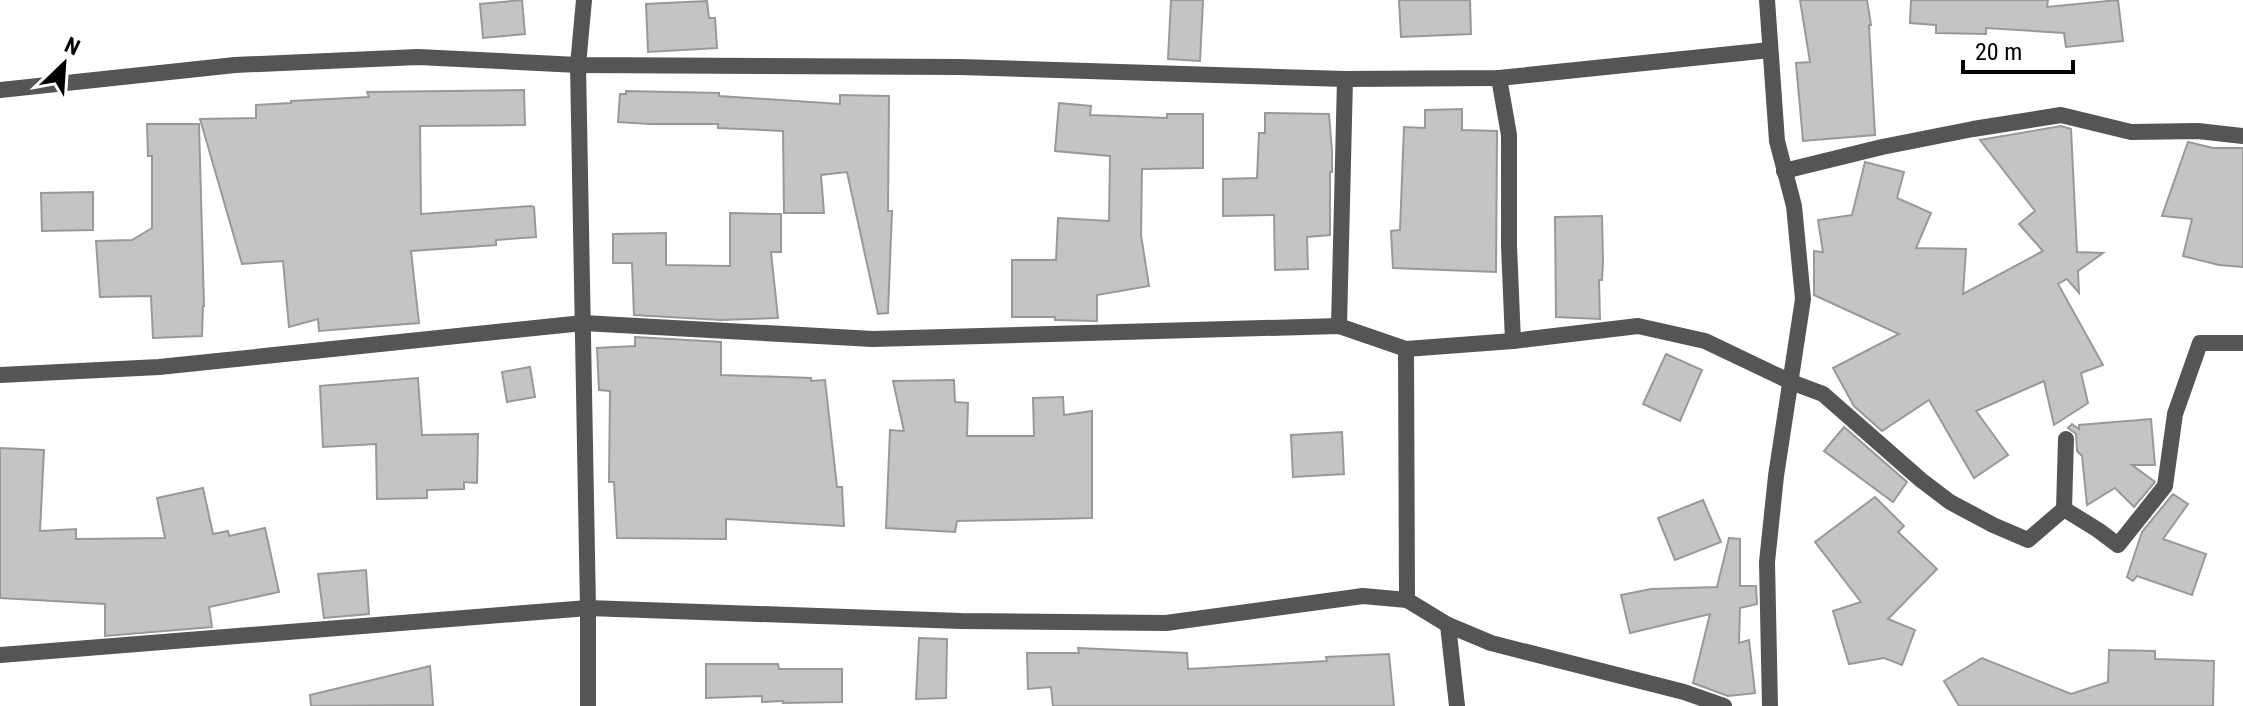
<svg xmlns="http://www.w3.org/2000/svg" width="2243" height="706" viewBox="0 0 2243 706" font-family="'Roboto Condensed',sans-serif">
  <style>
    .building { fill: #c4c4c4; stroke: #999; stroke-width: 2 }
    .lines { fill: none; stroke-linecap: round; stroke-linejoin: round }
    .street { stroke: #555; stroke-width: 16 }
  </style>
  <rect width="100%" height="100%" fill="#fff"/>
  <!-- building -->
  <g class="building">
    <polygon points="522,0 525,34 483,38 480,4"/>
    <polygon points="1171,0 1203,0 1200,61 1168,59"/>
    <polygon points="1399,0 1470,0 1471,34 1401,37"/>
    <polygon points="1800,0 1867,0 1871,25 1869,25 1875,135 1803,141 1796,63 1810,62"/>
    <polygon points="1911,0 2048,0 2047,7 2118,0 2123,41 2066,47 2064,33 1986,28 1986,34 1936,33 1936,25 1910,23"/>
    <polygon points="707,1 709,18 715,18 717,48 648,52 646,4"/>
    <polygon points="524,90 525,125 420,126 421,214 531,206 534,207 536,237 496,240 496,245 411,251 419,323 319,331 318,319 289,327 283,261 242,264 200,119 256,118 256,105 291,103 291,101 369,97 367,92"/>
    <polygon points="626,91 719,93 719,96 840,104 840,95 889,96 888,211 892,211 888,313 878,314 847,172 821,175 824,213 784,213 783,131 718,128 718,124 650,124 618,122 620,94 626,94"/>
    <polygon points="1059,103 1091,106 1090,115 1167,118 1167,114 1203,114 1203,168 1142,169 1141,235 1149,286 1097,295 1097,321 1055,320 1055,317 1012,317 1012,260 1056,260 1058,218 1109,221 1110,156 1055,151"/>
    <polygon points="1462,109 1462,130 1497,131 1496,272 1393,268 1391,231 1400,230 1404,127 1425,128 1425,110"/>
    <polygon points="1265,113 1329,114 1332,152 1332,172 1330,172 1330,235 1307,237 1308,269 1275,270 1274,215 1223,216 1223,179 1257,178 1259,133 1265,133"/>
    <polygon points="147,124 199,124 204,306 203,306 202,336 153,338 151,296 100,297 96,241 132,240 152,228 152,156 148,156"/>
    <polygon points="2061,126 2071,129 2077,252 2103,253 2078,271 2079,293 2067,279 2058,284 2103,365 2081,373 2088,403 2054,425 2044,381 1976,411 2008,455 1974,478 1929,400 1882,431 1854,406 1833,368 1899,334 1814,295 1814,251 1823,252 1818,220 1852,215 1865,162 1904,172 1897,198 1931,213 1916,248 1966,249 1963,294 2043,251 2019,224 2035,211 1980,140"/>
    <polygon points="2188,142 2213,148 2243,148 2243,267 2219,265 2183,256 2192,219 2162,216"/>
    <polygon points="93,192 93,230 42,231 41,193"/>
    <polygon points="730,213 781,214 781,252 771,252 778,318 722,320 634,315 632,263 613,263 613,234 666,233 666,265 730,266"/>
    <polygon points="1602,216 1603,263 1602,280 1599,280 1600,319 1556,317 1555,217"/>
    <polygon points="635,337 721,342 721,375 811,378 811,381 825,380 837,487 842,487 844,526 726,519 726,539 617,538 614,482 609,482 610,391 599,390 597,348 635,346"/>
    <polygon points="1666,354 1702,370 1680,421 1643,404"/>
    <polygon points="530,367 535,397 507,402 502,372"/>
    <polygon points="418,378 422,435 478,434 477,483 464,482 464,489 427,490 427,498 377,499 376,444 323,447 320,386"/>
    <polygon points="954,380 955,402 968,403 967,436 1034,436 1033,398 1063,397 1064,415 1092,411 1092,518 957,521 955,532 886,528 890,430 904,431 893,381"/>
    <polygon points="2151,419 2155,465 2132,465 2155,482 2134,507 2115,488 2087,505 2082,456 2077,451 2076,434 2068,428 2072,424 2079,429 2079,425"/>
    <polygon points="1844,427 1907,482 1893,502 1824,451"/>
    <polygon points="1342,432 1344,474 1293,477 1291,435"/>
    <polygon points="0,448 44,450 40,531 76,529 76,539 165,538 157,498 203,488 213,534 228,531 229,536 265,528 279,592 209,607 212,627 105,636 105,604 0,598"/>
    <polygon points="2173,494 2188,504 2163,539 2206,554 2192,595 2137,576 2133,581 2127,577 2142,532"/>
    <polygon points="1875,497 1904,526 1898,532 1937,569 1888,619 1915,630 1902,665 1884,658 1849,664 1833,611 1861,602 1815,542"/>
    <polygon points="1703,500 1721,542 1675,560 1658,518"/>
    <polygon points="1729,538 1740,539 1740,586 1756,586 1757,604 1740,608 1739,643 1749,640 1755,693 1728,696 1693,683 1710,614 1630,633 1621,595 1651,589 1717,587"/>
    <polygon points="366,570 369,614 324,618 318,574"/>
    <polygon points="919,638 947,639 946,698 916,699"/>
    <polygon points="1078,648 1187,653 1188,669 1327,661 1326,657 1389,654 1394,706 1053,706 1051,687 1028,689 1027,653 1079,653"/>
    <polygon points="2109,650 2155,651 2155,659 2214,661 2213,706 1959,706 1944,681 1982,658 2071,694 2108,682"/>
    <polygon points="706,664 778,664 779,669 842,669 842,702 783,703 783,701 762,702 762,696 706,698"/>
    <polygon points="430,666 433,705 311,706 310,695"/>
  </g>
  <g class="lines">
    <!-- street -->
    <g class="street">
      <polyline points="584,0 578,65 588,608 588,706"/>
      <polyline points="1767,0 1777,141 1794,206 1803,299 1776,476 1767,562 1770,706"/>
      <polyline points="1499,78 1509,135 1509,246 1513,341"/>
      <polyline points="0,90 235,65 418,57 578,65 960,67 1345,79 1499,78 1770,50"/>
      <polyline points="1784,171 1882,147 1973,129 2061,115 2131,132 2198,131 2243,136"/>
      <polyline points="1339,326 1345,79"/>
      <polyline points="1406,349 1407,600"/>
      <polyline points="0,375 159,367 583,323 873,339 1339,326 1406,349 1513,341 1638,326 1705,341 1791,382 1823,394 1921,480 1950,502 1993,525 2028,540 2064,509 2066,439"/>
      <polyline points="2064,509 2098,530 2118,545 2165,486 2175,414 2200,343 2243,343"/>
      <polyline points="1448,625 1457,706"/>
      <polyline points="0,655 588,608 961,621 1166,623 1363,596 1407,600 1448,625 1491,643 1684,692 1724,706"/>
    </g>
  </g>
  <!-- north arrow -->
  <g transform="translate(64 64) rotate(25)" stroke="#ffffff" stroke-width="6" paint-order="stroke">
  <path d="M0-6L14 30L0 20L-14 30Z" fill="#000000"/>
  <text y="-12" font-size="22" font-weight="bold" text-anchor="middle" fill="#000000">N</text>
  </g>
  <!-- scale -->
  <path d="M1963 60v12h110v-12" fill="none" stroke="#000000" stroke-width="4"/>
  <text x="1975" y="60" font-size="24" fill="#000000" stroke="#ffffff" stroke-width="6" paint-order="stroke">20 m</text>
</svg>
